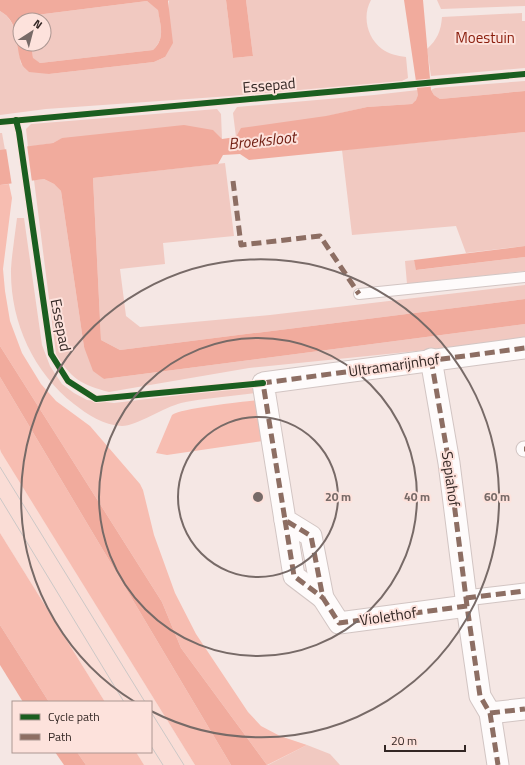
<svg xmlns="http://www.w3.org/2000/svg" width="525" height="765" viewBox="0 0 525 765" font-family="'Titillium Web',sans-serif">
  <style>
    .built { fill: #faddd6 }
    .green { fill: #f1c9c1 }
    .forest { fill: #f7bdb1 }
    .water { fill: #f1ab9d; fill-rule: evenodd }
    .pier { fill: #f5e7e4 }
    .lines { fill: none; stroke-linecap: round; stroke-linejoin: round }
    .service-casing { stroke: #d2c5c3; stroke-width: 12 }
    .pedestrian-casing { stroke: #d2c5c3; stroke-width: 17 }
    .minor-casing { stroke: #d2c5c3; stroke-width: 23 }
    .service { stroke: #fefbfb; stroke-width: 10 }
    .pedestrian { stroke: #fefbfb; stroke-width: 15 }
    .minor { stroke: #fefbfb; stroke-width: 21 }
    .tram { stroke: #ccc8c7; stroke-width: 1 }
    .quiet { stroke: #8d6e63; stroke-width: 5; stroke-dasharray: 10 5; stroke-linecap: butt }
    .cycleway-casing { stroke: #fde2dc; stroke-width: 8 }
    .cycleway { stroke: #1b5e20; stroke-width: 6 }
    .ring { fill: none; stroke: #776a67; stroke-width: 2 }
    .labels { text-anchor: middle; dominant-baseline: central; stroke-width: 4; stroke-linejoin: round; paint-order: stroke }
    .park-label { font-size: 15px; fill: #891b0a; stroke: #fde2dc }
    .street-label { font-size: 15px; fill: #332724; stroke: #fde2dc }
    .water-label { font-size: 16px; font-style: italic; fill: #701d11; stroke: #fde2dc }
    .centre { fill: #776a67; stroke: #fde2dc; stroke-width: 2 }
    .ring-label { font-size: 12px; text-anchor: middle; font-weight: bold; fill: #776a67; stroke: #fde2dc; stroke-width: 4; stroke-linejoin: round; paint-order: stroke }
  </style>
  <rect width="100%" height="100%" fill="#f5e7e4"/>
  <!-- built -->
  <polygon class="built" points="0,449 195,765 144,765 136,752 151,752 151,702 105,702 0,533"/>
  <!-- green -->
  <g class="green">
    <path d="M169,0H226L233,58L253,56L246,0H371C362,16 367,38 382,49C389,54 397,56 406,57L408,78L402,81L231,96L46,109L0,115V11C18,21 18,45 21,64L49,74L154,62L165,57Z"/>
    <polygon points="437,0 525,0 525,6 441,9"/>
    <path d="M147,1L158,9C160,26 166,37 153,50L40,63L33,59L31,44H44V20H27L28,16Z"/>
    <path d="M522,13V21H525V68L431,76L427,49C437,40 441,31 442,17Z"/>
    <polygon points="525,81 525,91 440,99 434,95 431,90 435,88"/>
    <path d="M418,90C419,96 417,100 412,104L367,107L236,137L233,113L237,107L374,95Z"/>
    <polygon points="217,109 221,114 222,139 63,138 53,143 28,147 26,129 31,124"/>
    <polygon points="525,132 525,246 466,253 456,226 352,235 342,150"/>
    <polygon points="0,133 2,133 5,150 0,150"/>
    <polygon points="225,163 234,236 163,243 165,264 120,269 126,316 140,327 270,315 525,285 525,299 120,350 101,340 93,178"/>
    <path d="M44,179L54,184L61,191L84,347L104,379L525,324V338L417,351L249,368L109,392C82,385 70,378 56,354L34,180Z"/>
    <path d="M17,218H24L42,345L50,366L62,384L74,393L87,400L114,403L255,386L256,393C239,395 222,397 205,399C197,400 189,401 181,403C165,407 136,426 122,426C103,425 88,415 74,404C33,372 10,321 11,269C12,252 15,235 17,218Z"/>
    <polygon points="525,257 525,271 407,284 405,261 414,260 417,270"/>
    <polygon points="307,745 330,754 340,765 268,765"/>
  </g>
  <!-- forest -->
  <g class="forest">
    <polygon points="9,184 12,198 3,269 5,291 10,321 22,353 41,384 56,401 90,426 140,484 143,490 154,535 175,593 196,634 248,712 261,726 280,736 307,745 267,765 181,648 162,602 0,346 0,185"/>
    <polygon points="0,377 231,765 195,765 1,452 0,449"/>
    <path d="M258,400L263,441L167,455L156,453L172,415C181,408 243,402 258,400Z"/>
    <polygon points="0,533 105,702 49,702 0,625"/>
    <polygon points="77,752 136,752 144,765 86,765"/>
  </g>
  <!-- water -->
  <g class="water">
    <path d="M0,0H169L168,1L173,43L165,57L154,62L49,74L29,72C26,69 22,66 21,62C15,44 20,22 0,11ZM147,1L158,10C160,25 166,38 153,50L40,63L33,58L31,44H20V20H27L28,16Z"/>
    <polygon points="226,0 246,0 253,56 233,58"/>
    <polygon points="404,0 423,0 431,90 434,95 440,99 525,91 525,132 249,160 240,154 223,155 218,164 93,178 101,340 120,350 525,299 525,324 104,379 93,371 84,347 61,191 54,184 44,179 0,185 0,150 53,143 62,138 184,125 213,130 222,139 236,137 241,128 326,116 367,107 412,104 416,100 418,95"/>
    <polygon points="525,246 525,257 416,270 414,260"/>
    <polygon points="0,346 162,602 181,648 267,765 231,765 0,377"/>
    <polygon points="0,625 49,702 23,702 0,665"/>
    <polygon points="55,752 77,752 86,765 64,765"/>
  </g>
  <!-- pier -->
  <polygon class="pier" points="27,145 32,182 12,186 6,148"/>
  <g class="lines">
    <defs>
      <polyline id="service" points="359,294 525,277"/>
      <g id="pedestrian">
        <polyline points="524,449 525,449"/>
        <polyline points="466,598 525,591"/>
      </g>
      <g id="minor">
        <polyline points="431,359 449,463 467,606 480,696 490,713 498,765"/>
        <polyline points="285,520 294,576 323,598"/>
        <polyline points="467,606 339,623 323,598 311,536 285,520 263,383 525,348"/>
        <polyline points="490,713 525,709"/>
      </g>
    </defs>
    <!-- service casing -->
    <use href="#service" class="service-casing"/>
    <!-- pedestrian casing -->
    <use href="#pedestrian" class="pedestrian-casing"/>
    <!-- minor casing -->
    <use href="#minor" class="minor-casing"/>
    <!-- service -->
    <use href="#service" class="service"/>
    <!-- pedestrian -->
    <use href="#pedestrian" class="pedestrian"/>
    <!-- minor -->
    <use href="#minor" class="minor"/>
    <!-- tram -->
    <g class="tram">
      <polyline points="0,467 145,702"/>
      <polyline points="0,498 124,702"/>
      <polyline points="151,712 184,765"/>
      <polyline points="151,746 163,765"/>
    </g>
    <!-- quiet -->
    <g class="quiet">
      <polyline points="233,181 241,245 320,236 359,294"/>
      <polyline points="431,359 449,463 467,606 480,696 490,713 498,765"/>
      <polyline points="524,449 525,449"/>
      <polyline points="285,520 294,576 323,598"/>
      <polyline points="466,598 525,591"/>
      <polyline points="467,606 339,623 323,598 311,536 285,520 263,383 525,348"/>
      <polyline points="490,713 525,709"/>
    </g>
    <defs>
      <g id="cycleway">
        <polyline points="16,120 19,132 51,354 68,381 96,399 263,383"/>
        <polyline points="0,122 525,74"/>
      </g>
    </defs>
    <!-- cycleway casing -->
    <use href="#cycleway" class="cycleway-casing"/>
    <!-- cycleway -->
    <use href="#cycleway" class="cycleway"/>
  </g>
  <!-- distance rings -->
  <g class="ring">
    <circle cx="258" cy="497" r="80"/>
    <circle cx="258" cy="497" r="159"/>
    <path d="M135 702A239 239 0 1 1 151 711"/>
  </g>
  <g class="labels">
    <!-- park labels -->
    <g class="park-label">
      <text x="485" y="37">Moestuin</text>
    </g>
    <!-- street labels -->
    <g class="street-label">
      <text transform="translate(269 85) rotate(-5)">Essepad</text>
      <text transform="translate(61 325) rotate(79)">Essepad</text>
      <text transform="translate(394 365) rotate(-8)">Ultramarijnhof</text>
      <text transform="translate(451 479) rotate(82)">Sepiahof</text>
      <text transform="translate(388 616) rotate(-8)">Violethof</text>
    </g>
    <!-- water labels -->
    <g class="water-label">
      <text transform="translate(262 140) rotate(-6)">Broeksloot</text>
    </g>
  </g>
  <circle cx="258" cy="497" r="6" class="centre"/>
  <g class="ring-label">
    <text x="338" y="501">20 m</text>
    <text x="417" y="501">40 m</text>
    <text x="497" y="501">60 m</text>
  </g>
  <!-- legend -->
  <rect x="12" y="701" width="140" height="52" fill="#fde2dc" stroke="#ac9792"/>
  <rect x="20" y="714" width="20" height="6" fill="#1b5e20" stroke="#ac9792"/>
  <text x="48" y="721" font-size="12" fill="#332724">Cycle path</text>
  <rect x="20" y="734" width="20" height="6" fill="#8d6e63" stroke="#ac9792"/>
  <text x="48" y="741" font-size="12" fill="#332724">Path</text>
  <!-- north arrow -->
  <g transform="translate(32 32) rotate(36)"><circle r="19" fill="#fde2dc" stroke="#ac9792"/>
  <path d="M0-3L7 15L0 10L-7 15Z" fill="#776a67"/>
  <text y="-6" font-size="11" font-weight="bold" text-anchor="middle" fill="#332724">N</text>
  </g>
  <!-- scale -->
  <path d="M385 745v6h80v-6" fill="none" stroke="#332724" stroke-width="2"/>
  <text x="391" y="745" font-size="12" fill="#332724" stroke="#fde2dc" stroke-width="3" paint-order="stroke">20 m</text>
</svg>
